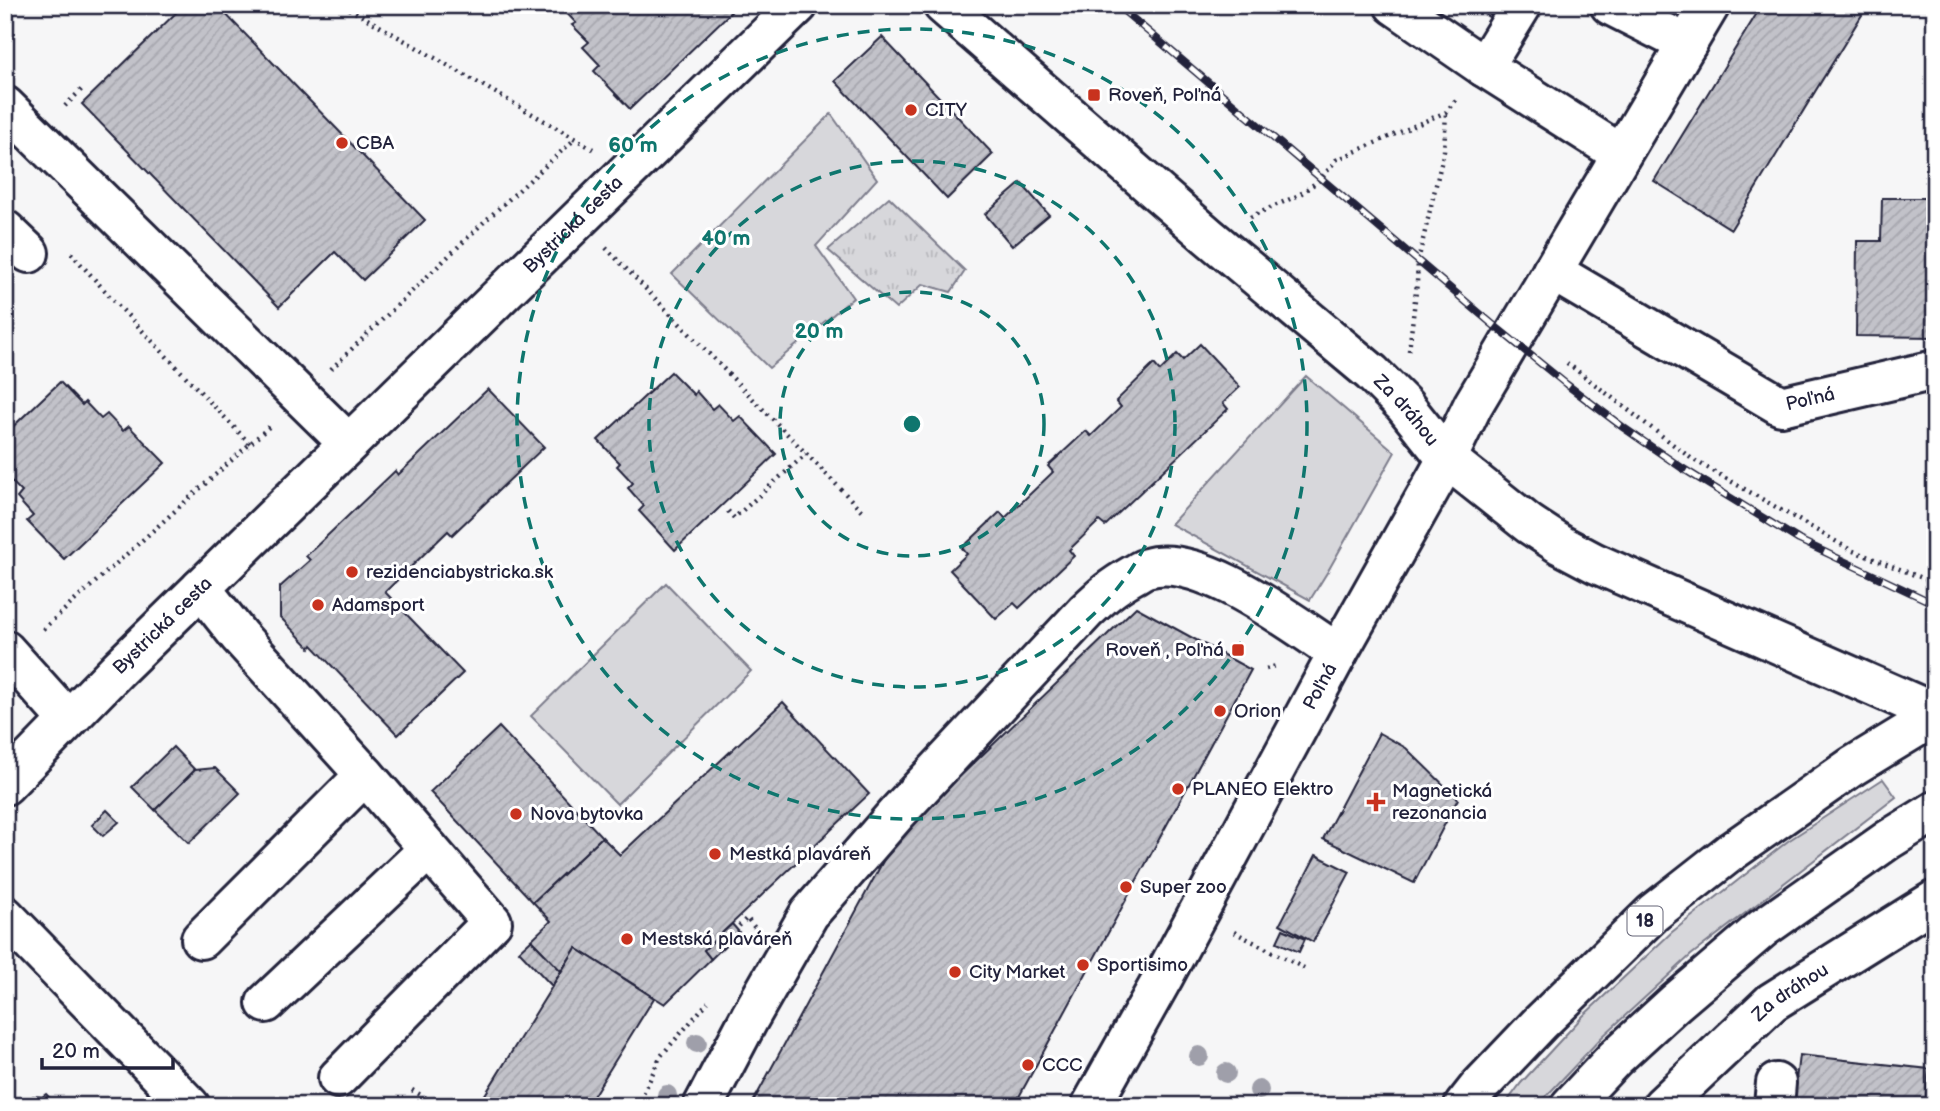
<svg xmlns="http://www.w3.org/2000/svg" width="1940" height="1111" viewBox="0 0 1940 1111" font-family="'Balsamiq Sans',sans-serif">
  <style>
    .grass { fill: #d7d7db; stroke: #7c7c8b; stroke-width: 2 }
    .park { fill: url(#park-tufts); stroke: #7c7c8b; stroke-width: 2 }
    .building { fill: url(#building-hatch); stroke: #22223b; stroke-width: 2 }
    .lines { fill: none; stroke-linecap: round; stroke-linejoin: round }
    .minor-casing { stroke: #22223b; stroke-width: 44 }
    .major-casing { stroke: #22223b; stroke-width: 44 }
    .path { stroke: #22223b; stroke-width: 4.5; stroke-dasharray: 2 5; stroke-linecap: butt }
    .minor { stroke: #fff; stroke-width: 38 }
    .major { stroke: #fff; stroke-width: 38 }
    .rail-casing { stroke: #22223b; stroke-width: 8 }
    .rail { stroke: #fff; stroke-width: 5; stroke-dasharray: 16; stroke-linecap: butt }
    .tree { fill: #9f9faa }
    .ring { fill: none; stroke: #0f766e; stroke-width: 3.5; stroke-dasharray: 12 9 }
    .poi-dot { fill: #c8321e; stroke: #fff; stroke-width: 2.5 }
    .labels { text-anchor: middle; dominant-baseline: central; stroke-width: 6; stroke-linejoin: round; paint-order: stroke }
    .shield { fill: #fff; stroke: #646476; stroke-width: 2 }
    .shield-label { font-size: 18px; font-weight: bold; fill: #22223b }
    .poi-label { font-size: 19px; fill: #22223b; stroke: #fff; text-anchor: start }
    .street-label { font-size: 19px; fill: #22223b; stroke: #fff }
    .centre { fill: #0f766e; stroke: #fff; stroke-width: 3.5 }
    .ring-label { font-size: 21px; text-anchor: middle; font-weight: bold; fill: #0f766e; stroke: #fff; stroke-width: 6; stroke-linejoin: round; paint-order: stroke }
  </style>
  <defs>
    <pattern id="park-tufts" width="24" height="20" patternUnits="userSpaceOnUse" patternTransform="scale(1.75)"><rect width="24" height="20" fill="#d7d7db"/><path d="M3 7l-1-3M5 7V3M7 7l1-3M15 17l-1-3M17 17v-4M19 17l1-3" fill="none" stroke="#b8b8bd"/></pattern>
    <pattern id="building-hatch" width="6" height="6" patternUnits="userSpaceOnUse" patternTransform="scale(1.75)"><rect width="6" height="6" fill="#c2c2c9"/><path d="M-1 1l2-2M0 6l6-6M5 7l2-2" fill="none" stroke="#a6a6ae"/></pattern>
  </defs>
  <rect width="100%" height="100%" fill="#f6f6f7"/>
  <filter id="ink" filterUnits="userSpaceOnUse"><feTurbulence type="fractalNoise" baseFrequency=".0143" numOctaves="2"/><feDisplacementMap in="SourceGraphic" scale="14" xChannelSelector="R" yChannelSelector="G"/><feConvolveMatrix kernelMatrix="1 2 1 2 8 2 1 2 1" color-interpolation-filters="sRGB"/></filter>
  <g filter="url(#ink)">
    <!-- grass -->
    <g class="grass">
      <polygon points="831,114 877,179 816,246 853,298 769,368 672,274"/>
      <polygon points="1306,376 1395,452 1328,571 1310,600 1171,524"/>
      <polygon points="666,583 751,671 617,804 531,716"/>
      <polygon points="1883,779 1896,797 1691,955 1602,1037 1537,1106 1504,1106 1521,1083 1583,1016 1672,932 1788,841"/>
    </g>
    <!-- park -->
    <polygon class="park" points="889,197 965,271 951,292 923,284 896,309 828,250"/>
    <!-- building -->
    <g class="building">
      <polygon points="184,5 217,5 425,220 363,280 335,252 279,307 82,104"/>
      <polygon points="559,5 724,5 731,12 630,109 594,71 600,65 583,47 589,42 572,25 576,23"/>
      <polygon points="1469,5 1496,5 1489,17"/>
      <polygon points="1762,5 1868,5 1731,229 1654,181"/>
      <polygon points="882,37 993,154 947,199 835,81"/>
      <polygon points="1021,183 1049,215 1012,246 985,214"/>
      <polygon points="1882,198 1935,198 1935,337 1856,336 1857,241 1881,241"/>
      <polygon points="1200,344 1240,387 1223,403 1228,409 1105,526 1099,521 1069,550 1074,556 1019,608 1014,603 996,619 950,570 967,554 962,548 1000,512 1005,518 1053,472 1048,466 1086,431 1091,436 1121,407 1116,401 1154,364 1160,371 1177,354 1183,360"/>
      <polygon points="671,372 694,395 696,391 712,409 718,404 734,421 740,416 776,454 675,550 639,511 644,506 628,488 633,483 617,466 620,463 598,440"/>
      <polygon points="60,382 82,405 85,402 101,419 107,414 123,431 129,426 165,463 64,559 27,521 33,516 17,498 22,492 6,476 9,472 5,469 5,434"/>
      <polygon points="488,389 544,447 452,535 448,531 385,592 463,673 398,735 312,645 310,648 280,617 280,587 310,560 306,556 395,471 398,475"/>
      <polygon points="1136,607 1251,670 1014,1106 751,1106 895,839"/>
      <polygon points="783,702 869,794 704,950 711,959 665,1004 576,948 561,971 531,940 551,921 533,902 602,837 620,855"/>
      <polygon points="499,727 602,837 533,902 430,792"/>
      <polygon points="1379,733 1406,748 1458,799 1414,883 1323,839"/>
      <polygon points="173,747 195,770 155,810 132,787"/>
      <polygon points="215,768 240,793 189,843 155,810 195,770"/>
      <polygon points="107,810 119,822 103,836 92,825"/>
      <polygon points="1316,855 1350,872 1313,942 1280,924"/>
      <polygon points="732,924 739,932 711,959 704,950"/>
      <polygon points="1283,929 1305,939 1299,952 1277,942"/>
      <polygon points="531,940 561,971 552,986 519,951"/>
      <polygon points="576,948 654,998 587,1106 478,1106"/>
      <polygon points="1799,1055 1929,1069 1925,1106 1793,1106"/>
      <polygon points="46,1094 57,1106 33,1106 33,1096 42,1097"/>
    </g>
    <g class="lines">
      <defs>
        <g id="minor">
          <path id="s1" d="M943,5L1208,236L1372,373L1404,405L1447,459L1529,524L1561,545L1595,563L1935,713"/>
          <polyline points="1394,5 1484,67 1621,154"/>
          <polyline points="1610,5 1687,44"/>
          <polyline points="1484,67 1522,5"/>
          <polyline points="5,106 348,443"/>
          <polyline points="5,230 29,253"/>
          <path id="s2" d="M1552,271L1781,406L1935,370"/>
          <polyline points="201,588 239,636 365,775 492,922 338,1078"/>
          <polyline points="5,650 68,720"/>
          <path id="s3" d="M5,785L118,669L798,5"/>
          <polyline points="201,939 365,775"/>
          <polyline points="266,1003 429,849"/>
          <path d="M703,1106L750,1017L809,914L897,813L1086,611C1103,595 1112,587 1133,575C1137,573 1142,569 1147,568C1200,551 1294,625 1338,653"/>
          <path id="s4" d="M1091,1106L1164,976L1338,653L1447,459L1473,405L1710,5"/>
          <path id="s5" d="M1662,1106L1772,1002L1935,900"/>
          <polyline points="1774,1106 1776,1083"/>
        </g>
        <g id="major">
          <polyline points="5,916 190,1106"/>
          <polyline points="1464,1106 1479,1087 1540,1023 1653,913 1732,851 1853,766 1935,716"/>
          <polyline points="1570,1106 1615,1058 1675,1003 1763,928 1888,840 1935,811"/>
        </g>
      </defs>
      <!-- minor casing -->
      <use href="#minor" class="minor-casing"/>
      <!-- major casing -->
      <use href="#major" class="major-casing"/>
      <!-- path -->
      <g class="path">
        <polyline points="343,5 593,149"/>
        <polyline points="65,106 84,87"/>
        <polyline points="5,181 14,189"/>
        <polyline points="1250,217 1299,195 1321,179 1336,160 1446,112 1458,97"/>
        <polyline points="606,248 864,513"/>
        <polyline points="71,253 114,301 250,444"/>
        <polyline points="1409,351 1417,283 1418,261 1444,151 1446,112"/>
        <polyline points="1567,363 1692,459 1851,550 1935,583"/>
        <polyline points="331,369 485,221 575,139"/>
        <polyline points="728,511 734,518 806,454"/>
        <polyline points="43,629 271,425"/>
        <polyline points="1266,669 1279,665"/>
        <polyline points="739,926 747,918 755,928"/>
        <polyline points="1234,932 1304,968"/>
        <polyline points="412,1090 440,1106"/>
        <polyline points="638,1106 660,1057 708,1002"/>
      </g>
      <!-- minor -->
      <use href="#minor" class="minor"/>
      <!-- major -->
      <use href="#major" class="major"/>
      <defs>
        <polyline id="rail" points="1117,5 1491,323 1566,384 1624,428 1682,468 1799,540 1935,604"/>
      </defs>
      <!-- rail casing -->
      <use href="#rail" class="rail-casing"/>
      <!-- rail -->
      <use href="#rail" class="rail"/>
    </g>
    <!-- trees -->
    <g class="tree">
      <circle cx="697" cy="1043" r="10"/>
      <circle cx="1199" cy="1056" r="10"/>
      <circle cx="1226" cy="1073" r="10"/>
      <circle cx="1259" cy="1090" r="10"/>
      <circle cx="667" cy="1095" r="10"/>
    </g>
  </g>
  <!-- distance rings -->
  <g class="ring">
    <circle cx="912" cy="424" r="132"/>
    <circle cx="912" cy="424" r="263"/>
    <circle cx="912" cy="424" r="395"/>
  </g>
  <!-- markers -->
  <g class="poi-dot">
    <rect x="1087" y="88" width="14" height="14" rx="3.5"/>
    <circle cx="911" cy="110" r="7"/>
    <circle cx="342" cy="143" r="7"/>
    <circle cx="352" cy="572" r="7"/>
    <circle cx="318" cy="605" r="7"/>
    <rect x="1231" y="643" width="14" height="14" rx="3.5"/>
    <circle cx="1220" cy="711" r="7"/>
    <circle cx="1178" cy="789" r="7"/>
    <path d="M1372.5 791.5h7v7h7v7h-7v7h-7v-7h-7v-7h7z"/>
    <circle cx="516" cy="814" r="7"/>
    <circle cx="715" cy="854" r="7"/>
    <circle cx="1126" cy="887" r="7"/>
    <circle cx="627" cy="939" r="7"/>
    <circle cx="1083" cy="965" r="7"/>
    <circle cx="955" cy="972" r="7"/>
    <circle cx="1028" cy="1065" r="7"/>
  </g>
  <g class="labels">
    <!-- shield labels -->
    <rect class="shield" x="1627.5" y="906.5" width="35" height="29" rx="5"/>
    <g class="shield-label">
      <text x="1645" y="921">18</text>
    </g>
    <!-- poi labels -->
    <g class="poi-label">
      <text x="1108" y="95">Roveň, Poľná</text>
      <text x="925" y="110">CITY</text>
      <text x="356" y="143">CBA</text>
      <text x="366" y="572">rezidenciabystricka.sk</text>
      <text x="332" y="605">Adamsport</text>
      <text x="1224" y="650" text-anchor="end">Roveň , Poľná</text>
      <text x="1234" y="711">Orion</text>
      <text x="1192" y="789">PLANEO Elektro</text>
      <text x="1392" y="791">Magnetická<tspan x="1392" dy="22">rezonancia</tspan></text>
      <text x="530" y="814">Nova bytovka</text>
      <text x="729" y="854">Mestká plaváreň</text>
      <text x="1140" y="887">Super zoo</text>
      <text x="641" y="939">Mestská plaváreň</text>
      <text x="1097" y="965">Sportisimo</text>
      <text x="969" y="972">City Market</text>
      <text x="1042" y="1065">CCC</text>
    </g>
    <!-- street labels -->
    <g class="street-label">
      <text stroke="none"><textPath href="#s3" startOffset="798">Bystrická cesta</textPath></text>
      <text stroke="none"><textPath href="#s2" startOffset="296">Poľná</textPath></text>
      <text stroke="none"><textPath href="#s1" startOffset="616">Za dráhou</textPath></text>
      <text stroke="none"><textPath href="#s3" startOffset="224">Bystrická cesta</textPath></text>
      <text stroke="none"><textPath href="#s4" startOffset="478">Poľná</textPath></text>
      <text stroke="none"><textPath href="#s5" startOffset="172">Za dráhou</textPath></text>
    </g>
  </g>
  <circle cx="912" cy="424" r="10" class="centre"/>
  <g class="ring-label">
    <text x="633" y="152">60 m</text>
    <text x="726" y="245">40 m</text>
    <text x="819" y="338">20 m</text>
  </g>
  <!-- margin -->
  <rect width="1940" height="1111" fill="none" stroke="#fff" stroke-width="28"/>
  <rect x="14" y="14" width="1912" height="1083" fill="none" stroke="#22223b" stroke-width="2.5" filter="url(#ink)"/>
  <!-- scale -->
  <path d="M42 1058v10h131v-10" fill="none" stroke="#22223b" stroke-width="3.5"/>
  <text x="52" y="1058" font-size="21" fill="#22223b" stroke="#ffffff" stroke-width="5" paint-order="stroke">20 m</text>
</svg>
